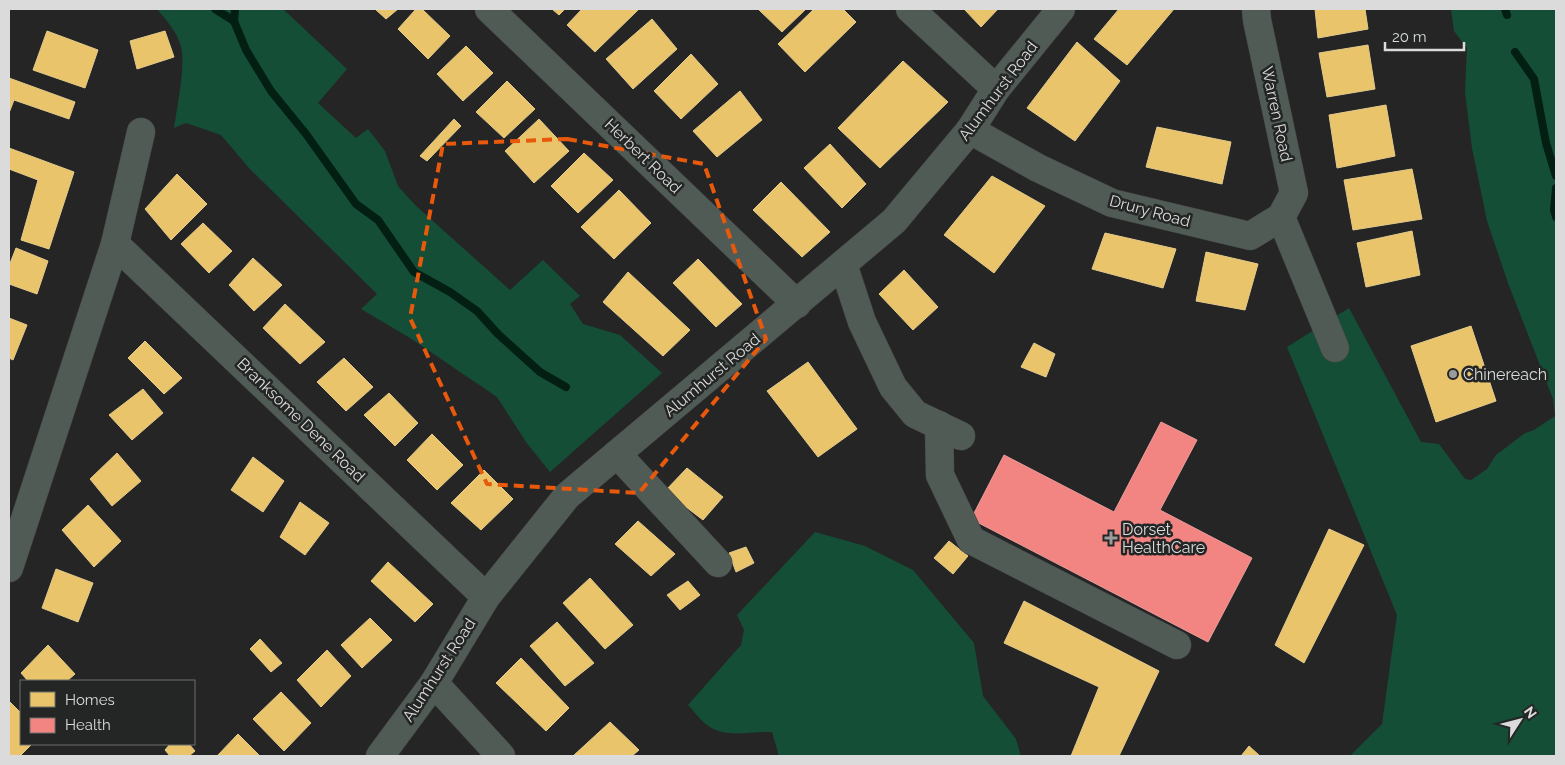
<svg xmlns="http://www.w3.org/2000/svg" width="1565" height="765" viewBox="0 0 1565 765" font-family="Raleway,sans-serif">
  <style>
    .green { fill: #144e37 }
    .homes { fill: #e9c46a; stroke: #e4cb8c }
    .health { fill: #f28482; stroke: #eb9e9c }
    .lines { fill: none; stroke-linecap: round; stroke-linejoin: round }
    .stream { stroke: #031e13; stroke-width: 8 }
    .minor-casing { stroke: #424242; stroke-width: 29 }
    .minor { stroke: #505b56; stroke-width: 28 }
    .marked { fill: none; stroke: #e8590c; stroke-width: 4; stroke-dasharray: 10 6; stroke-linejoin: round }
    .poi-dot { fill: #9b9b9b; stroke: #242625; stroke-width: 2 }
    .labels { text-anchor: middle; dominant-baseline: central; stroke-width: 5; stroke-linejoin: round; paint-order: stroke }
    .street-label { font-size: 16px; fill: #dadbda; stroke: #242625 }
    .poi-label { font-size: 16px; fill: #dadbda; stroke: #242625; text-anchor: start }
  </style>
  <rect width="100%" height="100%" fill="#252525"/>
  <!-- green -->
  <g class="green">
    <path d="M157,9H283L347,69L318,103L356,138L368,129L385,151L398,186L415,205L510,290L543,260L580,296L570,304L583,324L620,335L662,373L550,472L526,442L497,397L410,338L361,309L377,294L249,168L221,135L186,123L174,128C177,107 184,74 182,53C181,36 167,21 157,9Z"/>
    <polygon points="1451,9 1556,9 1556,756 1350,756 1382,724 1397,615 1287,347 1349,308 1421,442 1439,444 1465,479 1471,480 1487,469 1496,455 1525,433 1534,430 1555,416 1553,399 1508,283 1487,221 1472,148 1465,92 1467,48 1454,31"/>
    <path d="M815,532L865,546L913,570L974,643L983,696L1016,739L1021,756H779L772,732C751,731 725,739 707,725C700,720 694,711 688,705L741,645L744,630L737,615Z"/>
  </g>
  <!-- homes -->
  <g class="homes">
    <polygon points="375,9 398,9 386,19"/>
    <polygon points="416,9 422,9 450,36 428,59 398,29"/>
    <polygon points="552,9 565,9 559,15"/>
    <polygon points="582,9 639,9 595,52 567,25"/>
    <polygon points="758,9 806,9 782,32"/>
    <polygon points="814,9 843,9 856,22 805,72 778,44"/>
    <polygon points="964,9 998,9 981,27"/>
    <polygon points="1119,9 1174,9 1127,65 1094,39"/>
    <polygon points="1315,9 1365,9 1368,29 1318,38"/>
    <polygon points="652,19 677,49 633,89 606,59"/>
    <polygon points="47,31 98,50 85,88 33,70"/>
    <polygon points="165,31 174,57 137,69 130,41"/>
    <polygon points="1077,42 1120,81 1075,141 1027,108"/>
    <polygon points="1368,45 1375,89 1327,97 1319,53"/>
    <polygon points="466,46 493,73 463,101 437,74"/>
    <polygon points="691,54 718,84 681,119 654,91"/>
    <polygon points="903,61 948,102 880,168 838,128"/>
    <polygon points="9,78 75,102 69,119 14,100 9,113"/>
    <polygon points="507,81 535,109 504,138 476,112"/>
    <polygon points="740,91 762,120 717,157 693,131"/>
    <polygon points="1386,105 1395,156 1337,168 1329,115"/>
    <polygon points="454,119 461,126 427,161 420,156"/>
    <polygon points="539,119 569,151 534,183 505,151"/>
    <polygon points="1157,127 1231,142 1222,184 1146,167"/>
    <polygon points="830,144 866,184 842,208 804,168"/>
    <polygon points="9,148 74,172 49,249 21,240 38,180 9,169"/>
    <polygon points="584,153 613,180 578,213 551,186"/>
    <polygon points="1412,169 1422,219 1353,230 1344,180"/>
    <polygon points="177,174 207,204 171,240 145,209"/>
    <polygon points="992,176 1045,206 994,273 944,235"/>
    <polygon points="781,182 830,232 802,257 753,210"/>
    <polygon points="619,190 651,223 614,259 581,227"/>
    <polygon points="203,223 232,251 209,273 181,244"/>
    <polygon points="1412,231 1420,275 1366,287 1357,243"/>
    <polygon points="1105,233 1176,249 1163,288 1092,269"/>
    <polygon points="16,248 48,261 37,294 9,284 9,266"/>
    <polygon points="1206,252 1258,264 1245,310 1196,301"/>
    <polygon points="253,258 282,285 254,311 229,285"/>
    <polygon points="698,259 742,304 716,327 673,283"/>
    <polygon points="904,270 938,307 913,330 879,294"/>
    <polygon points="628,272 690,330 663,356 603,302"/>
    <polygon points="285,304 325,342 300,364 263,328"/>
    <polygon points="9,318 27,325 13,360 9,358"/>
    <polygon points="1471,326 1496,401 1436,422 1411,346"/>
    <polygon points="145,341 182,378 164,394 128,358"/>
    <polygon points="1034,343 1055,354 1046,377 1021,367"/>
    <polygon points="344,358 373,387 346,411 317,382"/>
    <polygon points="808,362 857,429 818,457 767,391"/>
    <polygon points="143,389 163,413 132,440 109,415"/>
    <polygon points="389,393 418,423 395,446 364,415"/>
    <polygon points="432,434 463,465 437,490 407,460"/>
    <polygon points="117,453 141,481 112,506 90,479"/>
    <polygon points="253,457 284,481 263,512 231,490"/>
    <polygon points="687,468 723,497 703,520 665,491"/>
    <polygon points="484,470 513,499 481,530 451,503"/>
    <polygon points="300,502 329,523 305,555 280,537"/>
    <polygon points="88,505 121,541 94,567 62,530"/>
    <polygon points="638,521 675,554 651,576 615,544"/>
    <polygon points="1329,529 1364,545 1304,663 1275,645"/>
    <polygon points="949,541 968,556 953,574 934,558"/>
    <polygon points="746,547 754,563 736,572 729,553"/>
    <polygon points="388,562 433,604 415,622 371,581"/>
    <polygon points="56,569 93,583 78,622 42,608"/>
    <polygon points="590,578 633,625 605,649 563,603"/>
    <polygon points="688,581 700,595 680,610 667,595"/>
    <polygon points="1024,601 1159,671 1119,756 1071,756 1099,687 1004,643"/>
    <polygon points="370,618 392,640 362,668 341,645"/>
    <polygon points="557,622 594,663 565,686 530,646"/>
    <polygon points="260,639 282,663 271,672 250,649"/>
    <polygon points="48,645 75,674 67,681 28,681 21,673"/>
    <polygon points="327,650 351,676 321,707 297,680"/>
    <polygon points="521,658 569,708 546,731 496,683"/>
    <polygon points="281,692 311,723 284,751 253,719"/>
    <polygon points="9,701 21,713 21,744 32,744 20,756 11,756 9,754"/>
    <polygon points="610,722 639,750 632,756 573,756"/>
    <polygon points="238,734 260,756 217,756"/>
    <polygon points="170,744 189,744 195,751 189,756 170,756 165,750"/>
    <polygon points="1249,746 1260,756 1241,756"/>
  </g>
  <!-- health -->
  <polygon class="health" points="1161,422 1197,440 1160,510 1252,558 1208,642 971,519 1004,455 1114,512"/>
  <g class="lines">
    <!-- stream -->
    <g class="stream">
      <polyline points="215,9 234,21"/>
      <polyline points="235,9 234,21 246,50 271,91 306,134 356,204 378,220 414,272 450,292 477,311 498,334 540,372 566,387"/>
      <polyline points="1505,9 1507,15"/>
      <polyline points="1515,52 1534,79 1546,143 1556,176"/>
      <polyline points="1556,188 1554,210 1556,217"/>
    </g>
    <defs>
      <g id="minor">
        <polyline points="489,9 797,304"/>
        <polyline points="910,9 996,89"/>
        <polyline points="970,130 1038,168 1112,203 1250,236 1281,217 1294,193 1257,20 1256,9"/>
        <polyline points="1281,217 1335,348"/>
        <polyline points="115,244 486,597"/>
        <polyline points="843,264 862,322 893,387 915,414 961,436"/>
        <polyline points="939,425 940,475 971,540 1177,645"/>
        <polyline points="617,454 718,563"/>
        <polyline points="9,568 115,244 141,132"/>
        <polyline points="434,683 501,756"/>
        <polyline points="380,756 434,683 486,597 567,496 894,221 970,130 996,89 1061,9"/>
      </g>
    </defs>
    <!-- minor casing -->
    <use href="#minor" class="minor-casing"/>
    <!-- minor -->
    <use href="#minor" class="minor"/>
  </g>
  <!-- marked area -->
  <path class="marked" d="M567,139L704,164L766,339L639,493L487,484L410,318L443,144Z"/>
  <!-- markers -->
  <g class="poi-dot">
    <circle cx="1453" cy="374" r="5"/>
    <path d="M1108.5 530.5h5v5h5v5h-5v5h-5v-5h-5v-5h5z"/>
  </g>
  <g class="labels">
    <!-- street labels -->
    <g class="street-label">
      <text transform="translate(998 91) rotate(-53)">Alumhurst Road</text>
      <text transform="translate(1277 114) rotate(78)">Warren Road</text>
      <text transform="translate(643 156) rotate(44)">Herbert Road</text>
      <text transform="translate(1150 211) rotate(15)">Drury Road</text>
      <text transform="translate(712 375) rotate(-40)">Alumhurst Road</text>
      <text transform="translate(301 420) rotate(44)">Branksome Dene Road</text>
      <text transform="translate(439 670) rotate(-57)">Alumhurst Road</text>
    </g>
    <!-- poi labels -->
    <g class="poi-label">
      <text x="1463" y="374">Chinereach</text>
      <text x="1122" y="529">Dorset<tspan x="1122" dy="18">HealthCare</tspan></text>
    </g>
  </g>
  <!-- border -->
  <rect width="1565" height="765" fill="none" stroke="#dadbda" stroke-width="20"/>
  <!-- legend -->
  <rect x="20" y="680" width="175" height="65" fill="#242625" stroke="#6d6e6d"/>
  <rect x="30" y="692" width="25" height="15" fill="#e9c46a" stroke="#6d6e6d"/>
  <text x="65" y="705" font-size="15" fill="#dadbda">Homes</text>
  <rect x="30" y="718" width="25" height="15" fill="#f28482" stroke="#6d6e6d"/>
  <text x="65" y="730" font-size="15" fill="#dadbda">Health</text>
  <!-- north arrow -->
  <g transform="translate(1520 720) rotate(54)" stroke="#242625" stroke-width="4" paint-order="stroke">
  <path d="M0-4L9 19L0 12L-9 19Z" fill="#dadbda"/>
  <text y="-8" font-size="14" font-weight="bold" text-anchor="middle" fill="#dadbda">N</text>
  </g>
  <!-- scale -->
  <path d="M1385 42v8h79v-8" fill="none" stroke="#dadbda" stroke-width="2.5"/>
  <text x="1392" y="42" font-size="15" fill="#dadbda" stroke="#242625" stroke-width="4" paint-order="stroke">20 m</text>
</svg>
